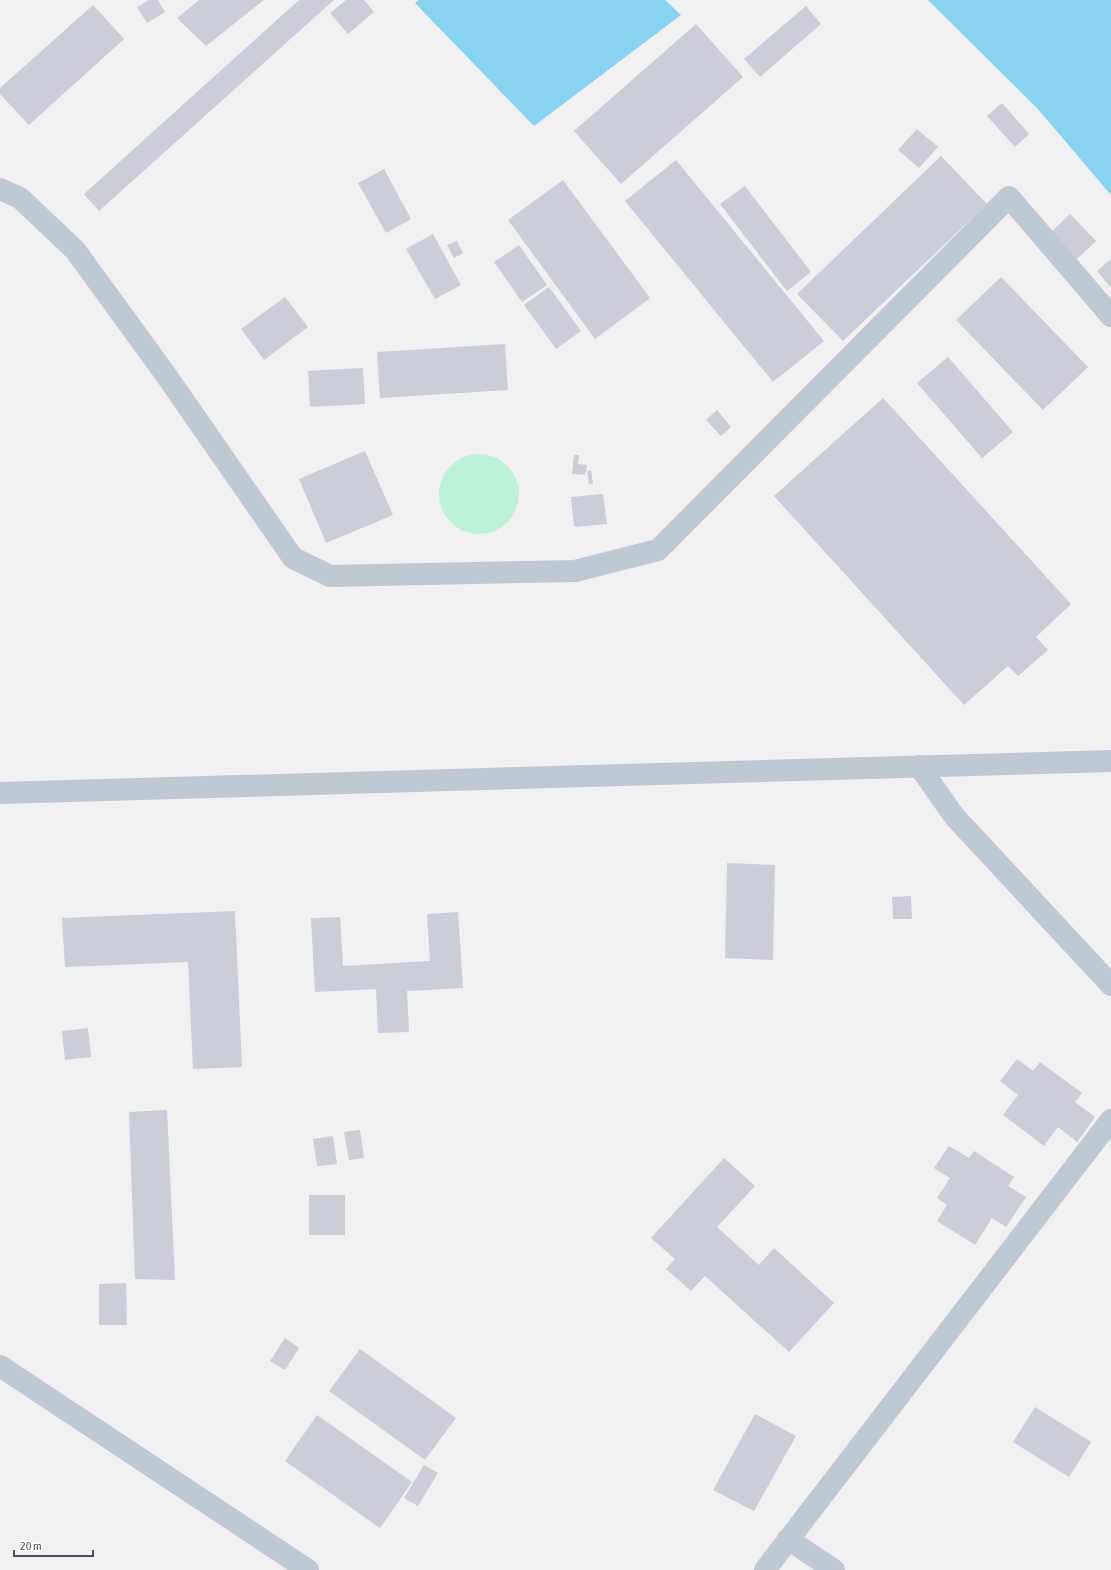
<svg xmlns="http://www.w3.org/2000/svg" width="1111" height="1570" viewBox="0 0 1111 1570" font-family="'Asap Condensed',sans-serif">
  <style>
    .green { fill: #bcf2d5 }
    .water { fill: #86d3f2 }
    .building { fill: #cbced6 }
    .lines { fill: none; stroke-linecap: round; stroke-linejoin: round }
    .street { stroke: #bfc9d2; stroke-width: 22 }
  </style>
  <rect width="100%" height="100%" fill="#f2f0f0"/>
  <!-- green -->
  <circle class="green" cx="479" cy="494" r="40"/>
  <!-- water -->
  <g class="water">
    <polygon points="419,0 665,0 681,15 534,126 415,3"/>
    <polygon points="928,0 1111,0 1111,195 1037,108"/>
  </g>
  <!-- building -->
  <g class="building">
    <polygon points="149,0 158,0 165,12 147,23 137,7"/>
    <polygon points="199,0 264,0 206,46 177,18"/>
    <polygon points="299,0 334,0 99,211 84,194"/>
    <polygon points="346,0 364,0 374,12 348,34 330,13"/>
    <polygon points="93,5 124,39 29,125 0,94 0,88"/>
    <polygon points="806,6 821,24 760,77 744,59"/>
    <polygon points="696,24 743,77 621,184 574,131"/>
    <polygon points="1002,103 1029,134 1015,147 987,116"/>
    <polygon points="917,129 938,147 919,168 898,150"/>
    <polygon points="941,156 987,204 843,341 797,294"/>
    <polygon points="676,160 824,341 773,382 625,201"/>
    <polygon points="384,169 411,219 386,233 358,183"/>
    <polygon points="563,180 650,298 595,339 508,220"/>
    <polygon points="745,186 811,272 787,291 720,204"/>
    <polygon points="1070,214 1096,241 1076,260 1050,233"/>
    <polygon points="433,234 461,285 435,299 406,249"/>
    <polygon points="457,241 463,253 454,258 447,245"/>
    <polygon points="519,245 547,285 522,302 494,262"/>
    <polygon points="1111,259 1111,288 1097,271"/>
    <polygon points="1001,277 1088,367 1043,410 956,320"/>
    <polygon points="549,287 581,331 556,349 524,305"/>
    <polygon points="285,297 308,327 264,360 241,329"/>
    <polygon points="505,344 508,390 380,398 377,352"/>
    <polygon points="948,357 1013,432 982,458 917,383"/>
    <polygon points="363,368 365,404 310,407 308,371"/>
    <polygon points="883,398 1071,604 1036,637 1048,650 1018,676 1008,666 964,705 774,496"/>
    <polygon points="717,410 731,427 721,436 706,420"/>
    <polygon points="365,451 393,515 326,543 299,479"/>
    <polygon points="574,455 579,455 578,464 587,465 585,475 572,474"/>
    <polygon points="591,470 593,484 589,484 587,471"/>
    <polygon points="603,494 607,524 574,527 571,497"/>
    <polygon points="727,863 775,865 773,960 725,958"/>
    <polygon points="911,896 912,919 893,919 892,897"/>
    <polygon points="235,911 242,1067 193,1069 188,962 65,967 62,918"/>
    <polygon points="458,912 463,988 407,991 409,1032 378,1033 376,989 315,992 311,918 340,917 343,966 430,961 427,914"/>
    <polygon points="88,1028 91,1057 65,1060 62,1031"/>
    <polygon points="1017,1059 1033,1071 1040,1062 1082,1093 1075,1102 1095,1117 1077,1142 1058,1127 1044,1146 1003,1115 1018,1095 1000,1081"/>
    <polygon points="167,1110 175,1280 135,1279 129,1112"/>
    <polygon points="360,1130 364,1158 349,1160 344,1132"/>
    <polygon points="333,1136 337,1164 317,1166 313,1139"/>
    <polygon points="949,1146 969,1158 974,1151 1014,1177 1008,1186 1026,1197 1006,1227 992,1218 975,1245 937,1221 947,1205 937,1198 950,1178 934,1168"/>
    <polygon points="724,1158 755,1186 717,1227 759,1265 774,1248 834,1303 789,1352 705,1276 691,1291 666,1269 675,1259 651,1238"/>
    <rect x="309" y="1195" width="36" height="40"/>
    <polygon points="126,1283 127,1325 99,1325 99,1284"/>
    <polygon points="285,1338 299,1348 285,1370 270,1361"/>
    <polygon points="360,1349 456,1418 425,1460 329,1391"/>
    <polygon points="1035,1407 1091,1442 1069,1477 1013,1442"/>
    <polygon points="755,1414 796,1436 754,1511 713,1490"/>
    <polygon points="317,1415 412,1482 380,1528 285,1461"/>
    <polygon points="424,1465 438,1473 418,1506 404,1498"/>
  </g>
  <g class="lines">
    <!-- street -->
    <g class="street">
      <polyline points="0,189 20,198 75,250 166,375 293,558 330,576 575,571 658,550 1009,197 1111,316"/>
      <polyline points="919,766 954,816 1111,985"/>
      <polyline points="0,793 1111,761"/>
      <polyline points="0,1366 308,1570"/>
      <polyline points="788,1539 834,1570"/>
      <polyline points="765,1570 1111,1120"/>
    </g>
  </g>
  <!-- scale -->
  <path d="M14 1550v6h79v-6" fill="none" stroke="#46515e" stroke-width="2"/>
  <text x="20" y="1550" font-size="12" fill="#46515e" stroke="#ffffff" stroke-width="3" paint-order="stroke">20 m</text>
</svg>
